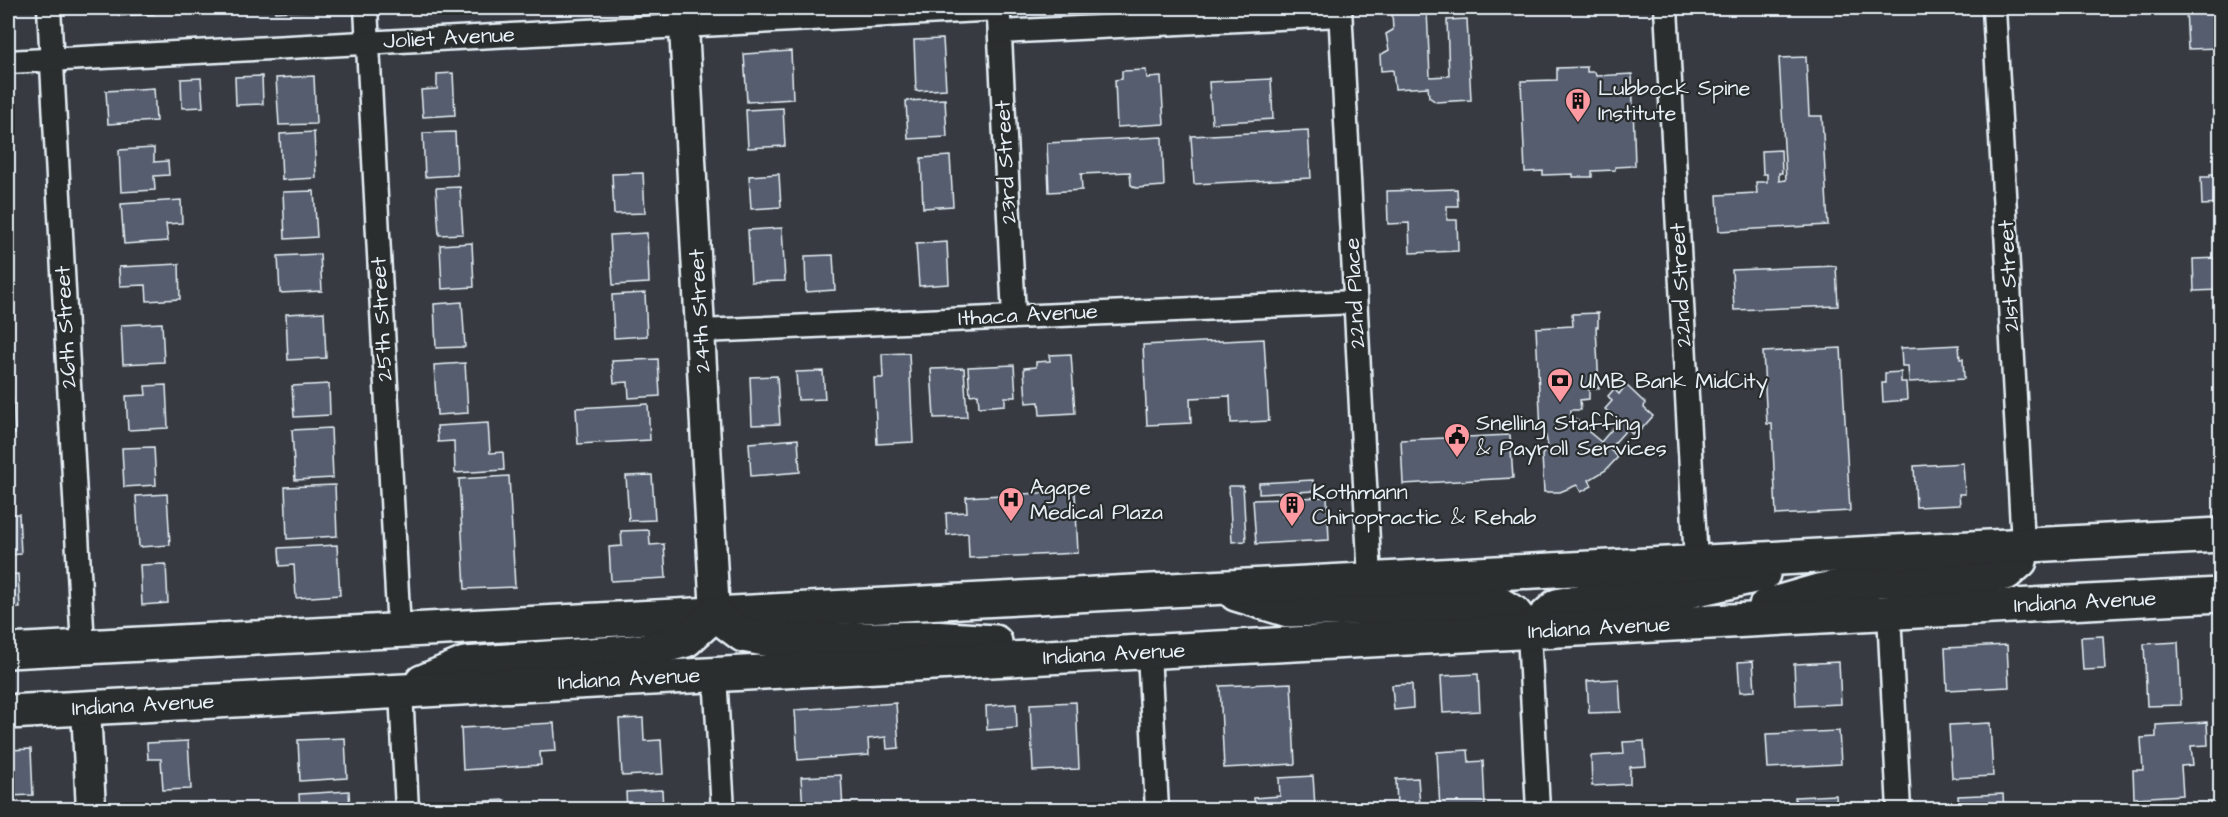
<svg xmlns="http://www.w3.org/2000/svg" width="2228" height="817" viewBox="0 0 2228 817" font-family="'Architects Daughter',sans-serif">
  <style>
    .building { fill: #545d6e; stroke: #e8f1f8; stroke-width: 1.5 }
    .lines { fill: none; stroke-linecap: round; stroke-linejoin: round }
    .minor-casing { stroke: #e8f1f8; stroke-width: 27 }
    .tertiary-casing { stroke: #e8f1f8; stroke-width: 33 }
    .secondary-casing { stroke: #e8f1f8; stroke-width: 38 }
    .minor { stroke: #2a2d2e; stroke-width: 22 }
    .tertiary { stroke: #2a2d2e; stroke-width: 28 }
    .secondary { stroke: #2a2d2e; stroke-width: 33 }
    .labels { text-anchor: middle; dominant-baseline: central; stroke-width: 4.5; stroke-linejoin: round; paint-order: stroke }
    .street-label { font-size: 22px; fill: #e8f1f8; stroke: #2a2d2e }
    .poi-label { font-size: 22px; fill: #e8f1f8; stroke: #2a2d2e; text-anchor: start }
  </style>
  <rect width="100%" height="100%" fill="#373b41"/>
  <filter id="ink" filterUnits="userSpaceOnUse"><feTurbulence type="fractalNoise" baseFrequency=".0167" numOctaves="2"/><feDisplacementMap in="SourceGraphic" scale="12" xChannelSelector="R" yChannelSelector="G"/><feConvolveMatrix kernelMatrix="1 2 1 2 8 2 1 2 1" color-interpolation-filters="sRGB"/></filter>
  <g filter="url(#ink)">
    <!-- building -->
    <g class="building">
      <polygon points="119,8 153,8 154,14 119,16"/>
      <polygon points="275,8 312,8 312,10 275,12"/>
      <polygon points="2186,8 2220,8 2220,48 2188,49"/>
      <polygon points="1427,10 1430,77 1449,76 1447,20 1467,19 1471,100 1436,102 1429,97 1428,87 1395,89 1393,70 1381,71 1380,55 1389,50 1386,34 1393,30 1392,12"/>
      <polygon points="943,39 946,89 916,91 914,40"/>
      <polygon points="791,51 793,99 747,102 744,54"/>
      <polygon points="1806,57 1809,116 1822,116 1828,225 1719,231 1717,195 1757,193 1756,182 1767,182 1767,174 1763,174 1762,151 1781,150 1782,173 1779,173 1779,181 1786,180 1779,58"/>
      <polygon points="1587,67 1587,72 1595,72 1596,76 1632,74 1635,166 1615,167 1615,170 1592,171 1592,177 1573,177 1573,174 1543,175 1543,171 1525,172 1521,81 1557,80 1557,68"/>
      <polygon points="1146,70 1147,78 1161,77 1164,124 1117,127 1115,80 1122,79 1122,71"/>
      <polygon points="453,73 455,115 423,117 421,90 437,89 437,74"/>
      <polygon points="262,76 263,104 236,105 235,77"/>
      <polygon points="314,76 316,124 279,125 276,78"/>
      <polygon points="201,78 203,107 182,108 181,79"/>
      <polygon points="1271,79 1273,119 1212,123 1209,82"/>
      <polygon points="154,88 156,121 108,124 106,91"/>
      <polygon points="945,99 947,137 908,139 906,101"/>
      <polygon points="783,108 785,146 748,148 746,110"/>
      <polygon points="1308,130 1311,178 1194,184 1191,136"/>
      <polygon points="314,132 316,178 282,180 280,134"/>
      <polygon points="455,132 457,175 425,177 423,133"/>
      <polygon points="1162,137 1164,186 1136,188 1131,185 1130,172 1081,174 1082,190 1049,192 1047,143"/>
      <polygon points="154,148 154,162 168,161 169,175 154,176 155,190 121,192 119,150"/>
      <polygon points="950,156 953,206 923,208 921,158"/>
      <polygon points="643,173 645,213 614,214 612,174"/>
      <polygon points="779,174 781,207 751,209 749,176"/>
      <polygon points="2210,174 2220,174 2220,204 2202,205 2201,177 2210,177"/>
      <polygon points="460,187 463,234 439,235 436,188"/>
      <polygon points="1457,189 1458,206 1447,206 1447,220 1457,220 1458,251 1410,253 1409,223 1388,224 1387,191"/>
      <polygon points="314,191 317,237 285,239 283,192"/>
      <polygon points="181,200 182,223 166,224 168,241 124,244 121,204"/>
      <polygon points="782,228 785,281 751,282 748,230"/>
      <polygon points="647,233 649,283 613,285 610,235"/>
      <polygon points="947,242 949,284 919,286 916,244"/>
      <polygon points="472,243 474,287 442,289 440,245"/>
      <polygon points="320,254 322,291 280,293 278,256"/>
      <polygon points="833,255 835,290 806,292 805,256"/>
      <polygon points="2220,258 2220,290 2194,291 2193,259"/>
      <polygon points="179,264 180,299 147,301 146,285 120,286 119,267"/>
      <polygon points="1836,266 1838,306 1734,310 1732,270"/>
      <polygon points="645,293 647,336 614,338 612,295"/>
      <polygon points="462,302 465,347 436,348 434,304"/>
      <polygon points="324,312 326,358 288,360 286,314"/>
      <polygon points="1598,313 1598,327 1596,327 1599,388 1589,389 1589,399 1580,400 1581,410 1571,410 1571,416 1590,430 1589,432 1601,442 1619,421 1605,409 1612,401 1608,396 1614,389 1619,394 1626,385 1645,403 1644,408 1653,416 1638,433 1635,430 1632,434 1627,429 1609,449 1618,457 1606,470 1589,480 1592,486 1581,492 1577,485 1560,492 1544,492 1542,455 1548,447 1546,436 1541,432 1536,328 1573,326 1572,314"/>
      <polygon points="162,323 164,362 123,364 121,325"/>
      <polygon points="8,336 9,336 11,374 8,375"/>
      <polygon points="1264,339 1269,421 1231,423 1230,396 1190,398 1191,423 1147,425 1143,345"/>
      <polygon points="1959,345 1960,359 1963,359 1964,379 1909,382 1908,366 1902,366 1901,348"/>
      <polygon points="1841,348 1850,511 1776,515 1772,424 1767,424 1763,352"/>
      <polygon points="909,353 913,442 877,444 874,378 883,378 882,354"/>
      <polygon points="1071,354 1075,413 1040,415 1039,402 1026,403 1024,368 1036,367 1036,362 1050,361 1049,355"/>
      <polygon points="658,359 660,396 629,398 628,382 614,383 612,361"/>
      <polygon points="465,363 468,413 437,415 434,365"/>
      <polygon points="1014,365 1016,397 1005,397 1005,405 979,407 978,394 970,395 968,367"/>
      <polygon points="964,368 967,417 934,418 931,369"/>
      <polygon points="823,371 825,399 798,400 796,372"/>
      <polygon points="1901,372 1901,382 1906,382 1907,400 1883,402 1882,383 1885,383 1885,373"/>
      <polygon points="777,376 780,424 752,425 750,377"/>
      <polygon points="329,384 330,415 294,417 292,386"/>
      <polygon points="166,385 168,428 128,430 126,396 146,395 145,386"/>
      <polygon points="8,396 13,396 15,434 8,434"/>
      <polygon points="648,404 650,440 578,444 576,408"/>
      <polygon points="488,423 490,453 503,452 504,470 455,473 454,441 438,442 437,426"/>
      <polygon points="331,428 333,478 295,480 292,430"/>
      <polygon points="1510,435 1513,478 1403,484 1401,440"/>
      <polygon points="798,439 800,472 751,476 749,443"/>
      <polygon points="154,447 156,485 124,487 122,448"/>
      <polygon points="8,455 12,455 14,494 8,495"/>
      <polygon points="1963,463 1965,494 1959,494 1960,505 1916,507 1914,466"/>
      <polygon points="652,475 655,520 629,521 626,476"/>
      <polygon points="509,476 515,587 465,589 459,479"/>
      <polygon points="1313,480 1314,491 1259,494 1259,483"/>
      <polygon points="335,485 337,536 287,539 285,487"/>
      <polygon points="1229,486 1243,486 1246,541 1232,542"/>
      <polygon points="1075,491 1078,553 969,558 968,533 947,535 946,513 967,512 966,497"/>
      <polygon points="167,494 170,545 139,547 136,496"/>
      <polygon points="1327,497 1329,540 1256,544 1253,500 1282,499 1283,516 1299,515 1298,498"/>
      <polygon points="8,514 19,514 21,554 8,555"/>
      <polygon points="649,530 650,545 664,544 666,578 611,581 609,547 622,546 621,531"/>
      <polygon points="337,545 340,595 296,598 294,565 280,566 279,548"/>
      <polygon points="166,564 168,603 142,605 140,565"/>
      <polygon points="18,574 20,608 8,608 8,575"/>
      <polygon points="2103,636 2105,669 2083,670 2081,637"/>
      <polygon points="2178,642 2181,705 2147,706 2144,644"/>
      <polygon points="2007,645 2009,687 1947,690 1945,648"/>
      <polygon points="1753,661 1755,691 1740,692 1738,662"/>
      <polygon points="1839,662 1841,704 1796,706 1794,664"/>
      <polygon points="1478,674 1480,711 1443,713 1441,676"/>
      <polygon points="1619,679 1621,712 1589,713 1587,681"/>
      <polygon points="1291,683 1295,764 1224,768 1220,686"/>
      <polygon points="1412,684 1413,708 1394,710 1392,685"/>
      <polygon points="1076,702 1079,769 1033,771 1030,704"/>
      <polygon points="896,703 899,748 887,749 886,737 868,739 869,755 798,760 795,710"/>
      <polygon points="1016,704 1017,728 987,730 986,706"/>
      <polygon points="643,718 644,741 661,740 663,774 622,776 619,719"/>
      <polygon points="2207,722 2208,745 2191,746 2193,765 2181,766 2183,795 2134,798 2133,770 2143,770 2141,738 2156,737 2156,725"/>
      <polygon points="554,723 556,751 540,752 541,765 463,770 461,728"/>
      <polygon points="1990,723 1993,776 1952,778 1949,725"/>
      <polygon points="1839,731 1841,764 1768,768 1766,734"/>
      <polygon points="345,738 347,778 300,781 298,740"/>
      <polygon points="188,741 191,789 163,790 161,759 148,759 147,743"/>
      <polygon points="1644,741 1646,766 1630,767 1630,784 1592,786 1591,756 1624,754 1623,742"/>
      <polygon points="31,749 33,795 8,796 8,750"/>
      <polygon points="1468,750 1469,762 1483,761 1485,806 1440,809 1437,752"/>
      <polygon points="841,775 843,810 803,810 801,777"/>
      <polygon points="1313,776 1315,807 1303,810 1255,810 1254,798 1280,796 1279,778"/>
      <polygon points="1418,778 1420,806 1397,808 1396,779"/>
      <polygon points="662,790 663,810 627,810 626,792"/>
      <polygon points="349,791 350,810 300,810 299,794"/>
      <polygon points="2003,794 2004,810 1959,810 1958,796"/>
      <polygon points="1836,795 1837,810 1796,810 1795,797"/>
      <polygon points="505,800 505,810 469,810 468,802"/>
      <polygon points="1655,806 1655,810 1609,810 1609,808"/>
    </g>
    <g class="lines">
      <defs>
        <g id="minor">
          <polyline points="49,8 83,647"/>
          <polyline points="366,8 399,631"/>
          <polyline points="1340,8 1370,579"/>
          <polyline points="1666,8 1696,562"/>
          <polyline points="1994,8 2023,545"/>
          <polyline points="999,18 1014,316"/>
          <polyline points="1000,32 1340,15"/>
          <polyline points="8,62 999,9"/>
          <polyline points="701,331 1355,302"/>
          <polyline points="1889,613 1899,810"/>
          <polyline points="1529,632 1538,810"/>
          <polyline points="1149,652 1157,810"/>
          <polyline points="715,675 723,810"/>
          <polyline points="401,691 407,810"/>
        </g>
        <g id="tertiary">
          <polyline points="683,8 715,614"/>
          <polyline points="86,708 91,810"/>
        </g>
        <g id="secondary">
          <polyline points="1236,594 1288,610 1499,604 1514,613 1529,632"/>
          <polyline points="1766,606 1818,591 1878,580 1969,579 2006,573 2020,561 2023,545"/>
          <polyline points="1529,632 1557,606 1608,596 1689,591 1763,574"/>
          <polyline points="8,651 2220,535"/>
          <polyline points="422,682 465,664 645,651 686,640 715,614 743,635 775,641 931,638 995,642"/>
          <polyline points="8,712 2220,595"/>
        </g>
      </defs>
      <!-- minor casing -->
      <use href="#minor" class="minor-casing"/>
      <!-- tertiary casing -->
      <use href="#tertiary" class="tertiary-casing"/>
      <!-- secondary casing -->
      <use href="#secondary" class="secondary-casing"/>
      <!-- minor -->
      <use href="#minor" class="minor"/>
      <!-- tertiary -->
      <use href="#tertiary" class="tertiary"/>
      <!-- secondary -->
      <use href="#secondary" class="secondary"/>
    </g>
  </g>
  <!-- icons -->
  <defs>
    <symbol id="building-pin" viewBox="-11 -11 22 30"><path d="M0 17L-7.5 6A9.5 9.5 0 1 1 7.5 6Z" fill="#ff9aa2" stroke="#2a2d2e"/><path d="M-4-6H4V6H1V3H-1V6H-4ZM-2.5-4.3h1.7v1.8h-1.7ZM.8-4.3h1.7v1.8H.8ZM-2.5-1h1.7V.8h-1.7ZM.8-1h1.7V.8H.8Z" fill="#111"/></symbol>
    <symbol id="bank-pin" viewBox="-11 -11 22 30"><path d="M0 17L-7.5 6A9.5 9.5 0 1 1 7.5 6Z" fill="#ff9aa2" stroke="#2a2d2e"/><path d="M-6-4H6V4H-6ZM0-2.3a2.3 2.3 0 1 0 0 4.6a2.3 2.3 0 1 0 0-4.6Z" fill="#111"/></symbol>
    <symbol id="civic-pin" viewBox="-11 -11 22 30"><path d="M0 17L-7.5 6A9.5 9.5 0 1 1 7.5 6Z" fill="#ff9aa2" stroke="#2a2d2e"/><path d="M-.6-6.5H3V-4.5H.6V-3L4-1V1h2V6H-6V1h2V-1L-.6-3ZM-1.2 2.5V6h2.4V2.5Z" fill="#111"/></symbol>
    <symbol id="hospital-pin" viewBox="-11 -11 22 30"><path d="M0 17L-7.5 6A9.5 9.5 0 1 1 7.5 6Z" fill="#ff9aa2" stroke="#2a2d2e"/><path d="M-5-5h3v3.5h4V-5h3V5h-3V1.5h-4V5h-3Z" fill="#111"/></symbol>
  </defs>
  <g fill-rule="evenodd">
    <use href="#building-pin" x="1563" y="86" width="30" height="40"/>
    <use href="#bank-pin" x="1545" y="366" width="30" height="40"/>
    <use href="#civic-pin" x="1442" y="421" width="30" height="40"/>
    <use href="#hospital-pin" x="996" y="485" width="30" height="40"/>
    <use href="#building-pin" x="1277" y="490" width="30" height="40"/>
  </g>
  <g class="labels">
    <!-- street labels -->
    <g class="street-label">
      <text transform="translate(449 38) rotate(-3)">Joliet Avenue</text>
      <text transform="translate(1006 162) rotate(-93)">23rd Street</text>
      <text transform="translate(2009 276) rotate(-93)">21st Street</text>
      <text transform="translate(1681 285) rotate(-93)">22nd Street</text>
      <text transform="translate(1355 293) rotate(-93)">22nd Place</text>
      <text transform="translate(700 311) rotate(-93)">24th Street</text>
      <text transform="translate(1028 315) rotate(-3)">Ithaca Avenue</text>
      <text transform="translate(382 319) rotate(-93)">25th Street</text>
      <text transform="translate(66 327) rotate(-93)">26th Street</text>
      <text transform="translate(2085 602) rotate(-3)">Indiana Avenue</text>
      <text transform="translate(1599 628) rotate(-3)">Indiana Avenue</text>
      <text transform="translate(1114 654) rotate(-3)">Indiana Avenue</text>
      <text transform="translate(629 679) rotate(-3)">Indiana Avenue</text>
      <text transform="translate(143 705) rotate(-3)">Indiana Avenue</text>
    </g>
    <!-- poi labels -->
    <g class="poi-label">
      <text x="1598" y="88">Lubbock Spine<tspan x="1598" dy="25">Institute</tspan></text>
      <text x="1580" y="381">UMB Bank MidCity</text>
      <text x="1476" y="423">Snelling Staffing<tspan x="1476" dy="25">&amp; Payroll Services</tspan></text>
      <text x="1030" y="487">Agape<tspan x="1030" dy="25">Medical Plaza</tspan></text>
      <text x="1312" y="492">Kothmann<tspan x="1312" dy="25">Chiropractic &amp; Rehab</tspan></text>
    </g>
  </g>
  <!-- margin -->
  <rect width="2228" height="817" fill="none" stroke="#2a2d2e" stroke-width="30"/>
  <rect x="15" y="15" width="2198" height="787" fill="none" stroke="#e8f1f8" stroke-width="2" filter="url(#ink)"/>
</svg>
